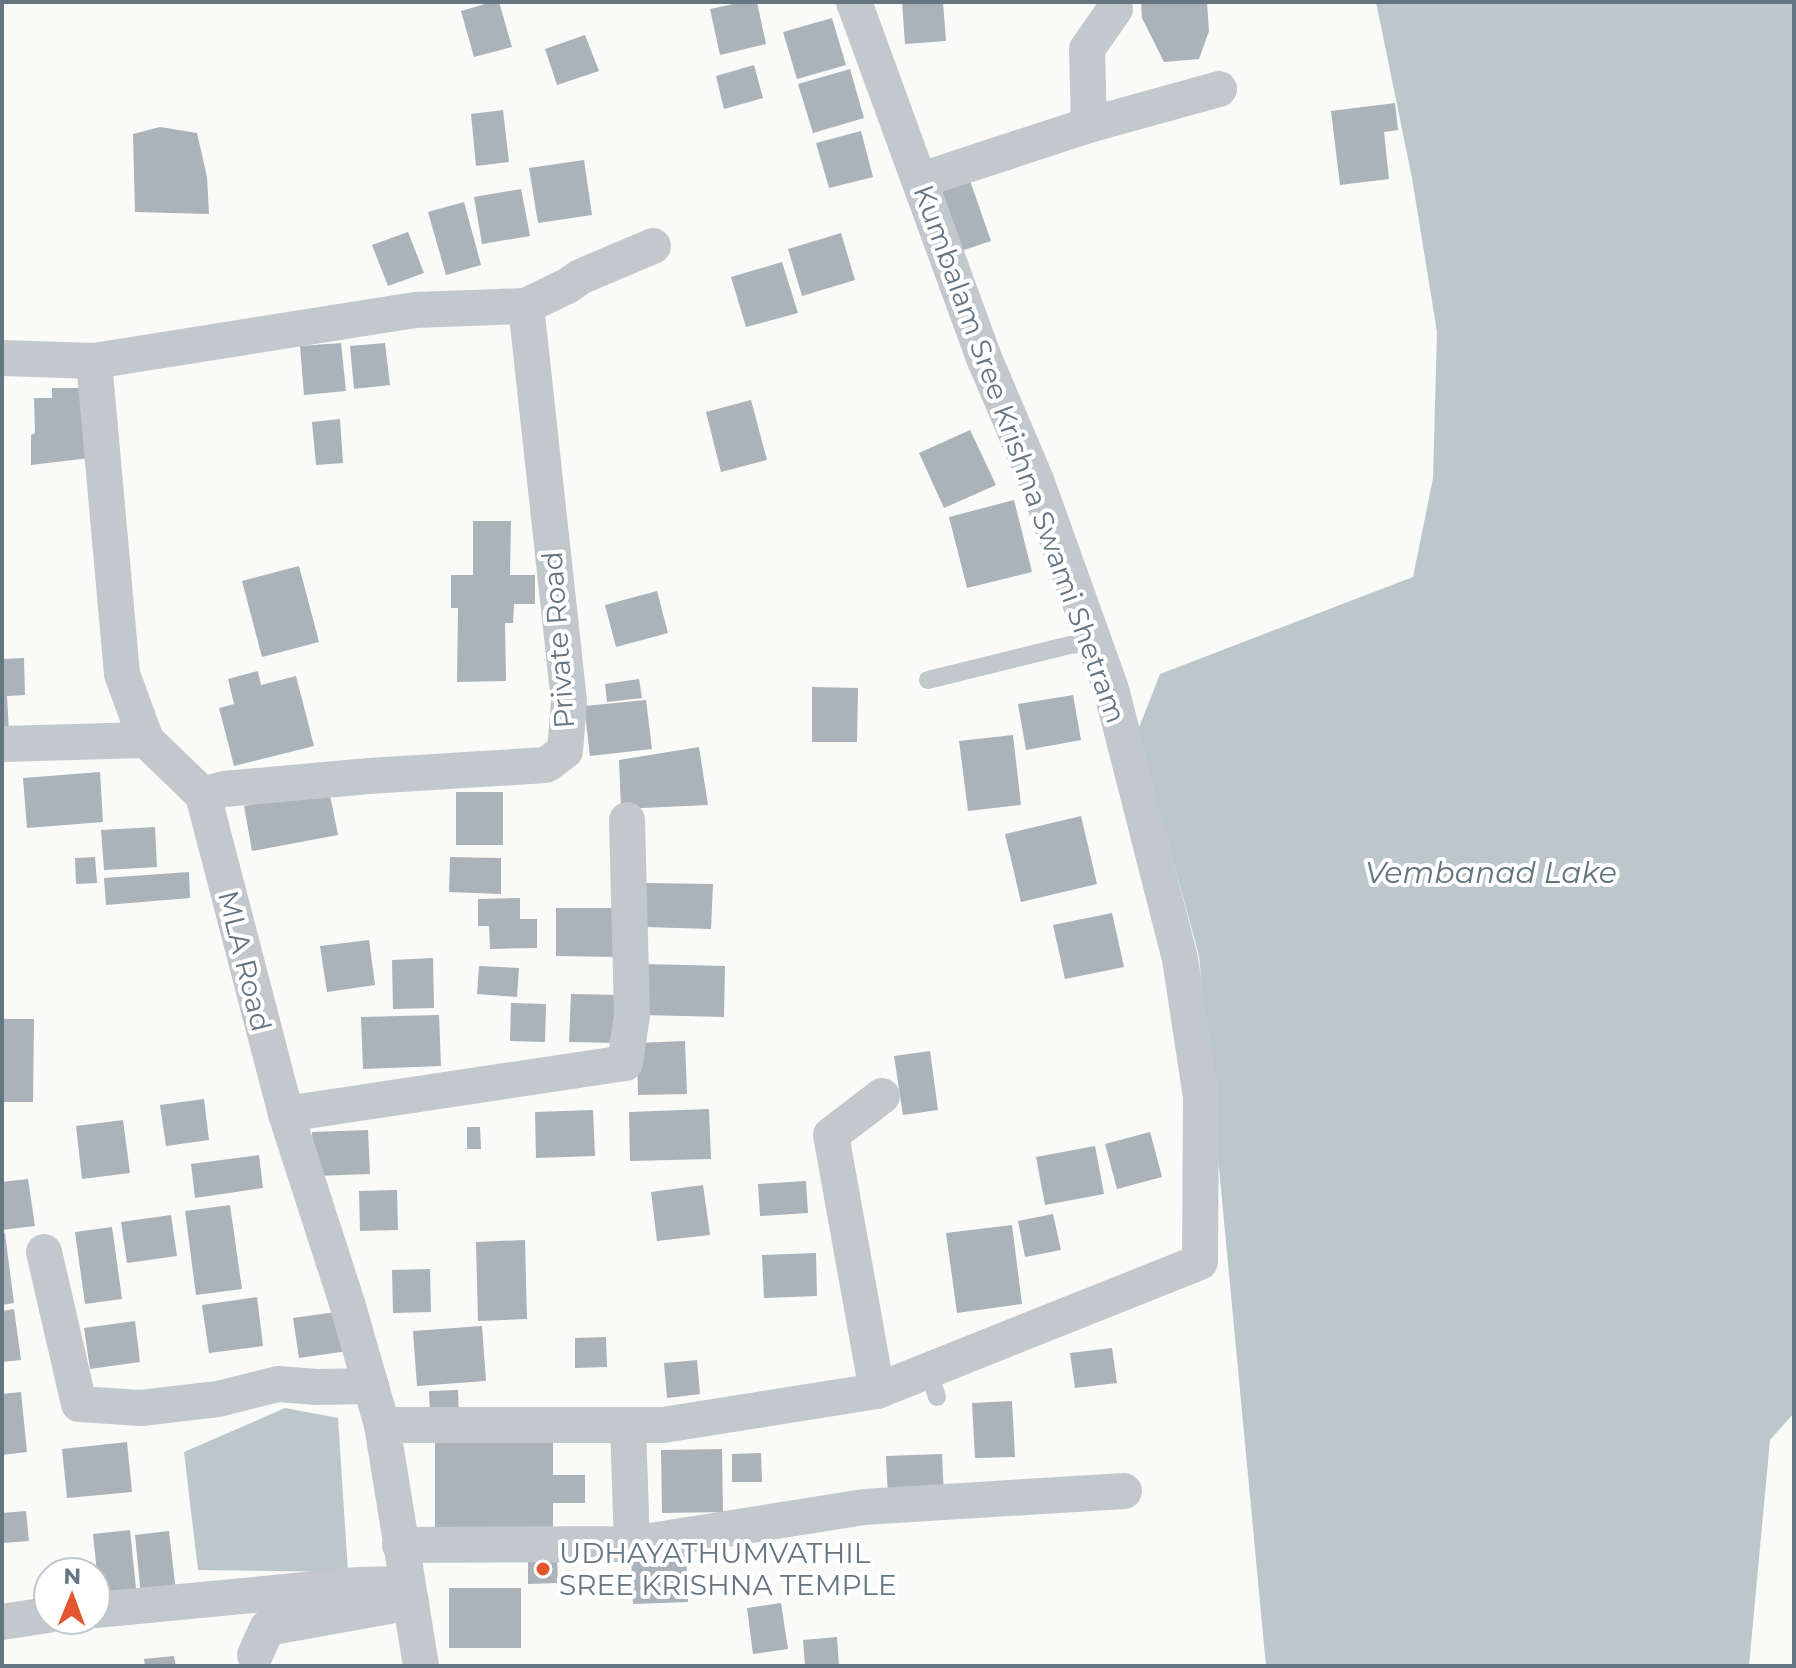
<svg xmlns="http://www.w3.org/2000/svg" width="1796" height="1668" viewBox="0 0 1796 1668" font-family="Montserrat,sans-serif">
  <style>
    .water { fill: #bbc7cb }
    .building { fill: #aab3b9 }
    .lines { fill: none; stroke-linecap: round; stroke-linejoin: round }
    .service { stroke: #c3c8cc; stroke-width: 18 }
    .minor { stroke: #c3c8cc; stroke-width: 36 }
    .poi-dot { fill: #e4572e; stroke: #fff; stroke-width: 3 }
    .labels { text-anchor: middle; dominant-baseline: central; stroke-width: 8; stroke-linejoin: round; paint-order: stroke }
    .street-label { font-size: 28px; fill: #657683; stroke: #fff }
    .poi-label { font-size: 28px; fill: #657683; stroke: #fff; text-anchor: start }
    .water-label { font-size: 30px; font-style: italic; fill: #60757c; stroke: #fff }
  </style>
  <rect width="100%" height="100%" fill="#fafaf8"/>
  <!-- water -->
  <g class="water">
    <polygon points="1376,2 1794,2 1794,1413 1770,1440 1749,1666 1266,1666 1199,956 1138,730 1160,674 1413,577 1433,478 1437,332 1412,178"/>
    <polygon points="285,1408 338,1418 348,1572 198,1570 184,1452"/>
  </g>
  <!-- building -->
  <g class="building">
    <polygon points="492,2 499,2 512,47 474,57 461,11"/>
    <polygon points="743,2 757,2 766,44 720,55 710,9"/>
    <polygon points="902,2 943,2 946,41 905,44"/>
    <polygon points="1141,2 1207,2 1209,31 1199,59 1164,62 1142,18"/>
    <polygon points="832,18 846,65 797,79 783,32"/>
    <polygon points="585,35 599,71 557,85 545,49"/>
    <polygon points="754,65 763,98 724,109 716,76"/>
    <polygon points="850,69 864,118 813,133 798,84"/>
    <polygon points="1395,103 1398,130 1384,132 1389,179 1340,185 1331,111"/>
    <polygon points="503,110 509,162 476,166 471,114"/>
    <polygon points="160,127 197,133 207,177 209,214 135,212 133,134"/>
    <polygon points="861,131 873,177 829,188 816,143"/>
    <polygon points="584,160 592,215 538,223 529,168"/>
    <polygon points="968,175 991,241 955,253 933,188"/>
    <polygon points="521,189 530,236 482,244 474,197"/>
    <polygon points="464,202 481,265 446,275 428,212"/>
    <polygon points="408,232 424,273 388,286 372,245"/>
    <polygon points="841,233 855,280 802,296 788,249"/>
    <polygon points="782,262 798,313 746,327 731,277"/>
    <polygon points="341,343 346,391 304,395 300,346"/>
    <polygon points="385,343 390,385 354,389 350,346"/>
    <polygon points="52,388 88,388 98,457 31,465 31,435 35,433 34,398 52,398"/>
    <polygon points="751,400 767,460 721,472 706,412"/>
    <polygon points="340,419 343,463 316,465 312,422"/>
    <polygon points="970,430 996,485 944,508 919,453"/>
    <polygon points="1014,500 1032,572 967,588 949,517"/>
    <polygon points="473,521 511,521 510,575 535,575 535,604 514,604 513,623 505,623 506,681 457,682 458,608 451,608 451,575 473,575"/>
    <polygon points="299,566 319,642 262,657 242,581"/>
    <polygon points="657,591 668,633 616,647 605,605"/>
    <polygon points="24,658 25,695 7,696 9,733 2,733 2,659"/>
    <polygon points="258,671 261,685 296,676 314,746 234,766 219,708 234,704 228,679"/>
    <polygon points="639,679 642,698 607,702 605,684"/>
    <polygon points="812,687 858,688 857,742 812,742"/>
    <polygon points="1073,695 1081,740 1026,750 1018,704"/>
    <polygon points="646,700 652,749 590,756 584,706"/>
    <polygon points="1013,735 1021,805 968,811 959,741"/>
    <polygon points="699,747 708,805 621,809 619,760"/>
    <polygon points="100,772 103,822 27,828 23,778"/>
    <polygon points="329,790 338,835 252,851 244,806"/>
    <rect x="456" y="792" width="47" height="53"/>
    <polygon points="1081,816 1097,884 1021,902 1005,834"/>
    <polygon points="155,827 157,867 104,870 101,830"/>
    <polygon points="95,857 97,883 76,884 75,858"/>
    <polygon points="450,857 501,858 501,894 449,892"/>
    <polygon points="189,872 190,898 106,905 104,878"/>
    <polygon points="645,883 713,884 711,929 644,927"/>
    <polygon points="520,898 520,919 537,919 537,948 490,949 489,926 478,926 478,899"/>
    <polygon points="556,908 618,908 618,957 556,956"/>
    <polygon points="1112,913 1124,967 1065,979 1053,925"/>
    <polygon points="369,940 375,985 327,992 320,946"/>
    <polygon points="433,958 434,1008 393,1009 392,960"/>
    <polygon points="643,964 725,966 724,1017 642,1015"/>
    <polygon points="479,966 519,968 517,997 477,994"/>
    <polygon points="571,994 623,995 621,1043 569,1042"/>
    <polygon points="511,1003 546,1004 545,1042 510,1041"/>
    <polygon points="439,1015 441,1066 363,1069 361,1017"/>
    <polygon points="2,1019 34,1019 33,1102 2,1102"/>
    <polygon points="685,1041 687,1094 638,1095 637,1043"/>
    <polygon points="930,1051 938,1110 903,1115 894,1056"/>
    <polygon points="204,1099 209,1140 166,1146 160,1105"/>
    <polygon points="709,1109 711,1159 630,1161 629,1112"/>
    <polygon points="593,1110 595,1156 536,1158 535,1112"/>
    <polygon points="123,1120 130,1173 82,1179 76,1126"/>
    <polygon points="467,1127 480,1127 481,1149 467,1149"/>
    <polygon points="368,1130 370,1174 314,1176 312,1132"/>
    <polygon points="1150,1132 1162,1177 1117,1189 1105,1144"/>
    <polygon points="1095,1146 1104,1194 1045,1205 1036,1157"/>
    <polygon points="259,1155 263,1188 195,1198 191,1164"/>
    <polygon points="28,1179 35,1226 2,1230 2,1182"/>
    <polygon points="806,1181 808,1213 760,1216 758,1184"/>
    <polygon points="703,1185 710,1235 657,1241 651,1192"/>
    <polygon points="397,1190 398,1230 360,1231 359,1191"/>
    <polygon points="230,1205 242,1289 196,1295 185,1211"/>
    <polygon points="1053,1214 1061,1250 1025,1257 1018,1221"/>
    <polygon points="171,1215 177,1256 127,1263 121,1222"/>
    <polygon points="1012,1225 1022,1304 957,1313 946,1233"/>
    <polygon points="112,1227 122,1299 85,1304 75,1232"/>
    <polygon points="5,1233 14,1303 2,1305 2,1234"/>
    <polygon points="525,1240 527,1319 478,1321 476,1242"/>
    <polygon points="816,1253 817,1296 764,1298 762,1255"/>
    <polygon points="430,1269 431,1312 393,1313 392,1270"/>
    <polygon points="257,1297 263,1346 209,1353 202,1305"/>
    <polygon points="14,1309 21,1360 2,1362 2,1311"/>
    <polygon points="343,1311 348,1351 299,1358 293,1318"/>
    <polygon points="135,1321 140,1362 90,1369 84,1328"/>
    <polygon points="482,1326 486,1381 417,1386 413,1331"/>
    <polygon points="606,1337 607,1367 575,1368 575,1338"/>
    <polygon points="1112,1348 1117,1383 1075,1388 1070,1353"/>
    <polygon points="697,1360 700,1394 667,1398 664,1363"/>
    <polygon points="458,1390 459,1414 430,1414 429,1391"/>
    <polygon points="21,1392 27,1452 2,1455 2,1394"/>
    <polygon points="1012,1401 1015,1457 975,1458 972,1403"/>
    <polygon points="435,1436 553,1437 553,1475 585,1475 585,1503 553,1503 553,1532 435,1531"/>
    <polygon points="127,1442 132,1492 67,1498 62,1449"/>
    <polygon points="722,1449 723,1512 662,1513 661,1450"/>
    <polygon points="761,1453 762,1482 732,1482 732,1454"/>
    <polygon points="942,1454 944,1497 888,1499 886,1456"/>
    <polygon points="26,1511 29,1541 2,1543 2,1513"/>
    <polygon points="130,1530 137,1598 100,1602 93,1534"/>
    <polygon points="169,1531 176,1592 141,1596 135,1535"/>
    <polygon points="686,1554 688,1602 633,1604 631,1556"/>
    <polygon points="528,1556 557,1556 558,1583 528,1584"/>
    <polygon points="89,1566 89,1572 51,1572 51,1570"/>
    <rect x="449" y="1588" width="72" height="60"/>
    <polygon points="781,1603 788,1649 753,1654 747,1608"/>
    <polygon points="837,1637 839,1666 805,1666 803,1640"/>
    <polygon points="174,1656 176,1666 145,1666 144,1659"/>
  </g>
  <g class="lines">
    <!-- service -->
    <g class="service">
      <polyline points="928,680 1070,645 1094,642"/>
      <polyline points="928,1370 937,1397"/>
    </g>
    <!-- minor -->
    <g class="minor">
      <polyline points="1089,125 1087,49 1115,9"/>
      <polyline points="921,180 1089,125 1219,89"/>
      <polyline points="2,358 94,361 122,674 146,740 203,795 286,1114 347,1303 382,1425 421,1666"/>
      <polyline points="94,361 415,310 526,306 569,285 580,277 653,246"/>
      <polyline points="2,744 146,740"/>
      <polyline points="203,795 224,789 369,776 546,765 565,751 569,701 526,306"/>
      <polyline points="286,1114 625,1063 632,1015 627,820"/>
      <polyline points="44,1252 79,1404 141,1408 218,1399 278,1384 317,1387 371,1386"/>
      <polyline points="877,1391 831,1135 882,1096"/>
      <polyline points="382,1425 663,1425 877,1391 1200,1262 1201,1097 1180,959 1111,689 1036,480 984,358 854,2"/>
      <polyline points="628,1426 632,1544"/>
      <polyline points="400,1545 632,1544 864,1507 1124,1491"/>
      <polyline points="96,1610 358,1585 406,1584"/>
      <polyline points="2,1622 48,1615"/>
      <polyline points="255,1655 267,1628 411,1602"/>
    </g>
  </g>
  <!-- markers -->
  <circle class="poi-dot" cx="543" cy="1569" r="8"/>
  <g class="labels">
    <!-- street labels -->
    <g class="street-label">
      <text transform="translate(1020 454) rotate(70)">Kumbalam Sree Krishna Swami Shetram</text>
      <text transform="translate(558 640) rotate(-94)">Private Road</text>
      <text transform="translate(245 961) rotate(76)">MLA Road</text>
    </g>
    <!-- poi labels -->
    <g class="poi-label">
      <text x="559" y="1553">UDHAYATHUMVATHIL<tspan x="559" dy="32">SREE KRISHNA TEMPLE</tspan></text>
    </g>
    <!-- water labels -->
    <g class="water-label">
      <text x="1491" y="872">Vembanad Lake</text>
    </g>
  </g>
  <!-- border -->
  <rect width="1796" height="1668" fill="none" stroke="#657683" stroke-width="8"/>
  <!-- north arrow -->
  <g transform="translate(72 1596) rotate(1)"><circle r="38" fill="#ffffff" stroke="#c1c8cd" stroke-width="2"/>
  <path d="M0-6L14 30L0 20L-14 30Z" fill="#e4572e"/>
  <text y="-12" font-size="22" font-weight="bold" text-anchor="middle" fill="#657683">N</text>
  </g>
</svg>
